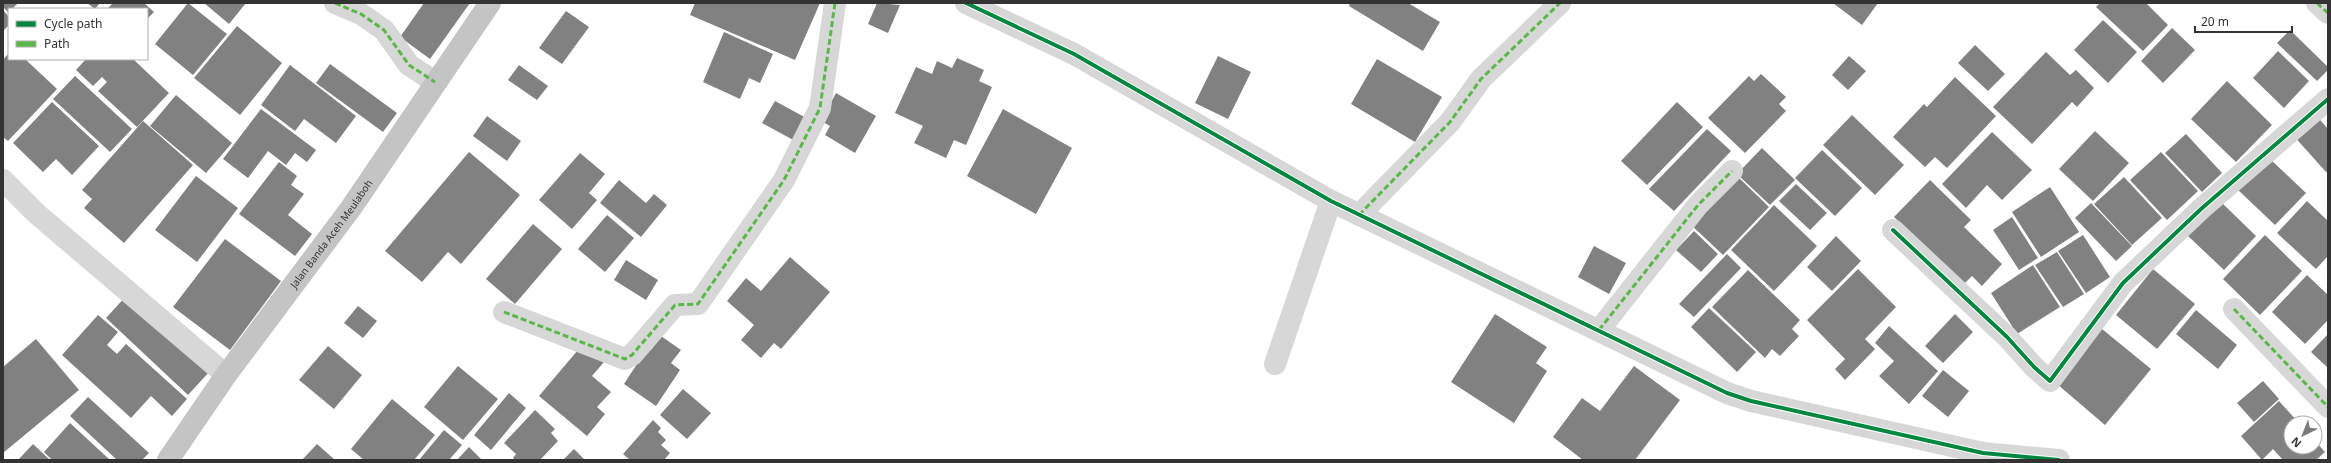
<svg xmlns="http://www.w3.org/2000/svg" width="2331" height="463" viewBox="0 0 2331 463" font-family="'Noto Sans',sans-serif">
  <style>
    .building { fill: #818181 }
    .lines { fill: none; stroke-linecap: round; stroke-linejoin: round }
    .minor { stroke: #d7d7d7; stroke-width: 22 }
    .highway { stroke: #c4c4c4; stroke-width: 22 }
    .quiet { stroke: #58b947; stroke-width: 3; stroke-dasharray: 6 3; stroke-linecap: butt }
    .cycleway-casing { stroke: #fff; stroke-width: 6 }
    .cycleway { stroke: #00873e; stroke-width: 4 }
    .labels { text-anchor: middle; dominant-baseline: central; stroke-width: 4; stroke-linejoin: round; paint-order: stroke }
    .street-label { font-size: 10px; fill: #333; stroke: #fff }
  </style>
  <rect width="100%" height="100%" fill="#fff"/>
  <!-- building -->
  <g class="building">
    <polygon points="3,3 18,3 12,9 9,9 9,13 3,7"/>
    <polygon points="87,3 100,3 95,9"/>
    <polygon points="113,3 144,3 154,12 147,19 147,9 107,9"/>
    <polygon points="188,3 227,34 193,75 155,44"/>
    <polygon points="204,3 246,3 229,24"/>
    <polygon points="424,3 470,3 430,59 400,37"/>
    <polygon points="695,3 768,4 820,3 795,60 690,15"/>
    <polygon points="877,3 900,5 888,33 868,24"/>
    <polygon points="1350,3 1408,3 1440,22 1423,51 1349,6"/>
    <polygon points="1833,3 1878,3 1862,25"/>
    <polygon points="2100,3 2146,3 2168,25 2143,51 2096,7"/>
    <polygon points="3,10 9,17 9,25 3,31"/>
    <polygon points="566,11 589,27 562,64 539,48"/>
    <polygon points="2103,20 2137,52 2108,83 2074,50"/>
    <polygon points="237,26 282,63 240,115 194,78"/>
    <polygon points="2172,28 2195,50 2163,83 2141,61"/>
    <polygon points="2290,30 2328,67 2328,70 2317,81 2277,43"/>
    <polygon points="724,32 773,54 760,83 749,78 740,99 703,82"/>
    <polygon points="1975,45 2005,74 1988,91 1958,63"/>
    <polygon points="2278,51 2309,81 2284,108 2253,78"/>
    <polygon points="2046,52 2070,75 2076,70 2094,88 2077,107 2072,102 2032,144 1993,107"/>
    <polygon points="9,53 9,59 25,59 57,89 8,141 3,137 3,60"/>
    <polygon points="1218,56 1251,72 1228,119 1195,103"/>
    <polygon points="1849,56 1866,71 1848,90 1832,75"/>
    <polygon points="957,58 984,70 979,81 992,87 966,145 954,140 946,158 914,143 923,126 895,113 916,67 932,74 937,61 952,68"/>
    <polygon points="86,59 133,59 169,93 137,127 98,91 107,82 102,77 93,86 76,70"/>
    <polygon points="1377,59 1442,97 1415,142 1351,104"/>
    <polygon points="330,64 397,113 383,132 316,83"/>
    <polygon points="290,65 356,116 336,143 304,119 295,131 261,105"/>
    <polygon points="519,65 548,86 537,100 508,80"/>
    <polygon points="1761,74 1786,97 1779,104 1786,111 1745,153 1708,118 1749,76 1754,81"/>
    <polygon points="75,76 132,129 110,152 53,99"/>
    <polygon points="1955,77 1996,116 1947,168 1935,157 1925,167 1893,137 1924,104 1927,107"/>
    <polygon points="2227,81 2272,125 2236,162 2191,119"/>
    <polygon points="836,93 876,116 855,153 825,135 830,126 821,121"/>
    <polygon points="176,95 232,143 206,173 150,126"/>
    <polygon points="775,101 808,119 795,141 762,123"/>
    <polygon points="52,102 99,146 72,175 56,159 43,172 13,143"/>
    <polygon points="1677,102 1703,127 1647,185 1621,161"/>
    <polygon points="261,109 316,150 307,162 295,153 286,165 268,151 248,178 223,159"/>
    <polygon points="1003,109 1072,148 1036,214 967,176"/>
    <polygon points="2315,114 2328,129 2328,171 2326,172 2292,134"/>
    <polygon points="1852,115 1904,165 1875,195 1823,145"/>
    <polygon points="487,116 521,141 507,161 473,136"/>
    <polygon points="143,121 193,165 124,243 84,208 92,199 82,190"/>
    <polygon points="1707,129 1731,151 1674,211 1649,189"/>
    <polygon points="2095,131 2129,163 2093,201 2059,169"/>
    <polygon points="1992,132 2032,170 2002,200 1987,185 1966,208 1942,184"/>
    <polygon points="2186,134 2222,173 2202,192 2165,153"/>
    <polygon points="1762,148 1795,180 1770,205 1737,174"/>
    <polygon points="1822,150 1862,188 1835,216 1795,178"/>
    <polygon points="469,152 520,195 461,264 448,252 422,282 385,251"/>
    <polygon points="2161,152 2198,191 2167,220 2130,180"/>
    <polygon points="580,153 605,174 589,193 597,200 572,229 539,200"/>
    <polygon points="2268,157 2306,193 2275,225 2237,189"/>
    <polygon points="279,162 297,176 291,185 304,194 288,215 312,234 295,256 239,214"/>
    <polygon points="1734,173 1769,207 1723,255 1688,222"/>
    <polygon points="196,176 238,208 197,262 155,230"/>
    <polygon points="2124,177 2162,218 2132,245 2094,204"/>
    <polygon points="619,180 646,203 654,194 667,205 641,237 600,203"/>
    <polygon points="1930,180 1971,220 1964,227 2002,264 1982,286 1972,276 1964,284 1894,217"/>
    <polygon points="1796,184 1827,213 1810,230 1779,201"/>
    <polygon points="2050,187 2079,232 2041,257 2012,212"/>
    <polygon points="2307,201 2328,221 2328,256 2316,269 2277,233"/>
    <polygon points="2221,202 2256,236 2224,270 2188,236"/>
    <polygon points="2091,203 2132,246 2116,261 2075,218"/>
    <polygon points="1774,205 1817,246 1774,291 1731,250"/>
    <polygon points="607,215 634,238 605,272 578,249"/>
    <polygon points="2012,217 2038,258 2019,270 1993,230"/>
    <polygon points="533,224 562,249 515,304 486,279"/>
    <polygon points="1694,231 1718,254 1701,272 1676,250"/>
    <polygon points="2083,235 2110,277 2086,293 2058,251"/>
    <polygon points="2265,235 2302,271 2260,315 2223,279"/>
    <polygon points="1836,236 1861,261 1832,291 1807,267"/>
    <polygon points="225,239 281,281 230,350 173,307"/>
    <polygon points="1594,246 1626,263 1609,294 1578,277"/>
    <polygon points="2057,252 2084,294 2063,307 2035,265"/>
    <polygon points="1727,254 1741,268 1694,317 1679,304"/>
    <polygon points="790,257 830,292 781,349 774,343 761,358 741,340 754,325 727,301 746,278 761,291"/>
    <polygon points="626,260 658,280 646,300 614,280"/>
    <polygon points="2033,265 2060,307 2017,334 1991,293"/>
    <polygon points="1858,269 1896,307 1865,339 1875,349 1845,380 1835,369 1845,359 1807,320"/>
    <polygon points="2153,269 2195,304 2157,349 2116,315"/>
    <polygon points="1748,270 1800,320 1792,329 1799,336 1780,356 1772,349 1765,358 1712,307"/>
    <polygon points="2307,275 2328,295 2328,320 2305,344 2272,312"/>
    <polygon points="128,294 211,370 188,395 106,318"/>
    <polygon points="358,306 377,321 363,338 344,323"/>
    <polygon points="1709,308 1756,352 1737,372 1691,327"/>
    <polygon points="2196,310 2237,345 2218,369 2176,334"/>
    <polygon points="1495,314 1547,347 1536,363 1547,371 1514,423 1451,382"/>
    <polygon points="1955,314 1973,332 1943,363 1925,346"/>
    <polygon points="98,315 118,332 107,345 117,354 126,344 187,399 172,416 151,396 131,418 62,355"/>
    <polygon points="1889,326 1938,371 1909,404 1879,376 1894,361 1875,343"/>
    <polygon points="2102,329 2151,369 2105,425 2057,384"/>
    <polygon points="2328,334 2328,368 2311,352"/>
    <polygon points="661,336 681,350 671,363 680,370 656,406 624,384 648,347 651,350"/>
    <polygon points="36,339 79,390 3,453 3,367"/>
    <polygon points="583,344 604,362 592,376 611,392 597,407 605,414 587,436 539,396"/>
    <polygon points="328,346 362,375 334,409 299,380"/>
    <polygon points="458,366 498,399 463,440 424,407"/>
    <polygon points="1634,366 1680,400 1635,460 1583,460 1553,437 1582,398 1600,411"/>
    <polygon points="1943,370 1969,391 1948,417 1922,396"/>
    <polygon points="2263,381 2279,399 2254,422 2237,403"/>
    <polygon points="683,389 711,413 687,439 660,415"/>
    <polygon points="509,393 526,408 491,450 474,435"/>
    <polygon points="88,397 149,453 142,460 117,460 70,416"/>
    <polygon points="392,399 435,435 414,460 364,460 351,449"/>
    <polygon points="2279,401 2299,423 2291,423 2291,447 2315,447 2315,441 2325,452 2316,460 2283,460 2273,449 2262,460 2241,436"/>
    <polygon points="535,410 555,429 551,433 558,441 540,460 515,460 513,458 516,454 504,443"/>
    <polygon points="653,420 661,428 658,432 666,440 661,445 670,453 664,460 630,460 623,454"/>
    <polygon points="70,423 110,460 52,460 44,452"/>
    <polygon points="444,430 462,445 449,460 419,460"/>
    <polygon points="33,444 50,460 18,460"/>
    <polygon points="317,444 335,460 302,460"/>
    <polygon points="469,447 482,460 457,460"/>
    <polygon points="574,449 585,460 563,460"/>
  </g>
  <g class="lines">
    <!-- minor -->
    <g class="minor">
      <polyline points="335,3 361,14 384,30 409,65 435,82"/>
      <polyline points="966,3 1074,54 1331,201 1727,393 1751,401 1983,453 2059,460"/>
      <polyline points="2317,3 2328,13"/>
      <polyline points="3,180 37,214 226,375"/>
      <polyline points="1359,215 1450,122 1481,79 1560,3"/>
      <polyline points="1893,230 2007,337 2034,367 2050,381 2123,283 2201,209 2328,99"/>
      <polyline points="2234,309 2328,407"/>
      <polyline points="504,312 625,359 632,355 675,305 698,304 784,180 820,108 835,3"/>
      <polyline points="1599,330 1698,205 1732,171"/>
      <polyline points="1275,364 1331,201"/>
    </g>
    <!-- highway -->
    <path class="highway" id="s1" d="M168,460L226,375L351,208L490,3"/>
    <!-- quiet -->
    <g class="quiet">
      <polyline points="335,3 361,14 384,30 409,65 435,82"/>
      <polyline points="2317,3 2328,13"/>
      <polyline points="1359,215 1450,122 1481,79 1560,3"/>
      <polyline points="2234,309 2328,407"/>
      <polyline points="504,312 625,359 632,355 675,305 698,304 784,180 820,108 835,3"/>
      <polyline points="1599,330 1698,205 1732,171"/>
    </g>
    <defs>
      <g id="cycleway">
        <polyline points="966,3 1074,54 1331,201 1727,393 1751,401 1983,453 2059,460"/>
        <polyline points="1893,230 2007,337 2034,367 2050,381 2123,283 2201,209 2328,99"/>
      </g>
    </defs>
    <!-- cycleway casing -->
    <use href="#cycleway" class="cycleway-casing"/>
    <!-- cycleway -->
    <use href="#cycleway" class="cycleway"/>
  </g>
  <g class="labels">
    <!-- street labels -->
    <g class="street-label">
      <text stroke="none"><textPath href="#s1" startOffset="279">Jalan Banda Aceh Meulaboh</textPath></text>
    </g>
  </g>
  <!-- border -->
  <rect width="2331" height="463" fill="none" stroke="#333333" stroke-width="8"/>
  <!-- legend -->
  <rect x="8" y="8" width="140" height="52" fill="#ffffff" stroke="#adadad"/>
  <rect x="16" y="21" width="20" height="6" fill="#00873e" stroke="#adadad"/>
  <text x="44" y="28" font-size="12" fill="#333333">Cycle path</text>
  <rect x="16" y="41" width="20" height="6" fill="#58b947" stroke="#adadad"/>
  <text x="44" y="48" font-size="12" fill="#333333">Path</text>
  <!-- north arrow -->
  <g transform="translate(2303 435) rotate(223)"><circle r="19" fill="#ffffff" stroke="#adadad"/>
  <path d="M0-3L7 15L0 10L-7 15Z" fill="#7a7a7a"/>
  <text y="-6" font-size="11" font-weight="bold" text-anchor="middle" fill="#333333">N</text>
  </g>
  <!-- scale -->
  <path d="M2195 26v6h97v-6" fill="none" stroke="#333333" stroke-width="2"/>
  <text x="2201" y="26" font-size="12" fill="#333333" stroke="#ffffff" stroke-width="3" paint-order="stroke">20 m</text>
</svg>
